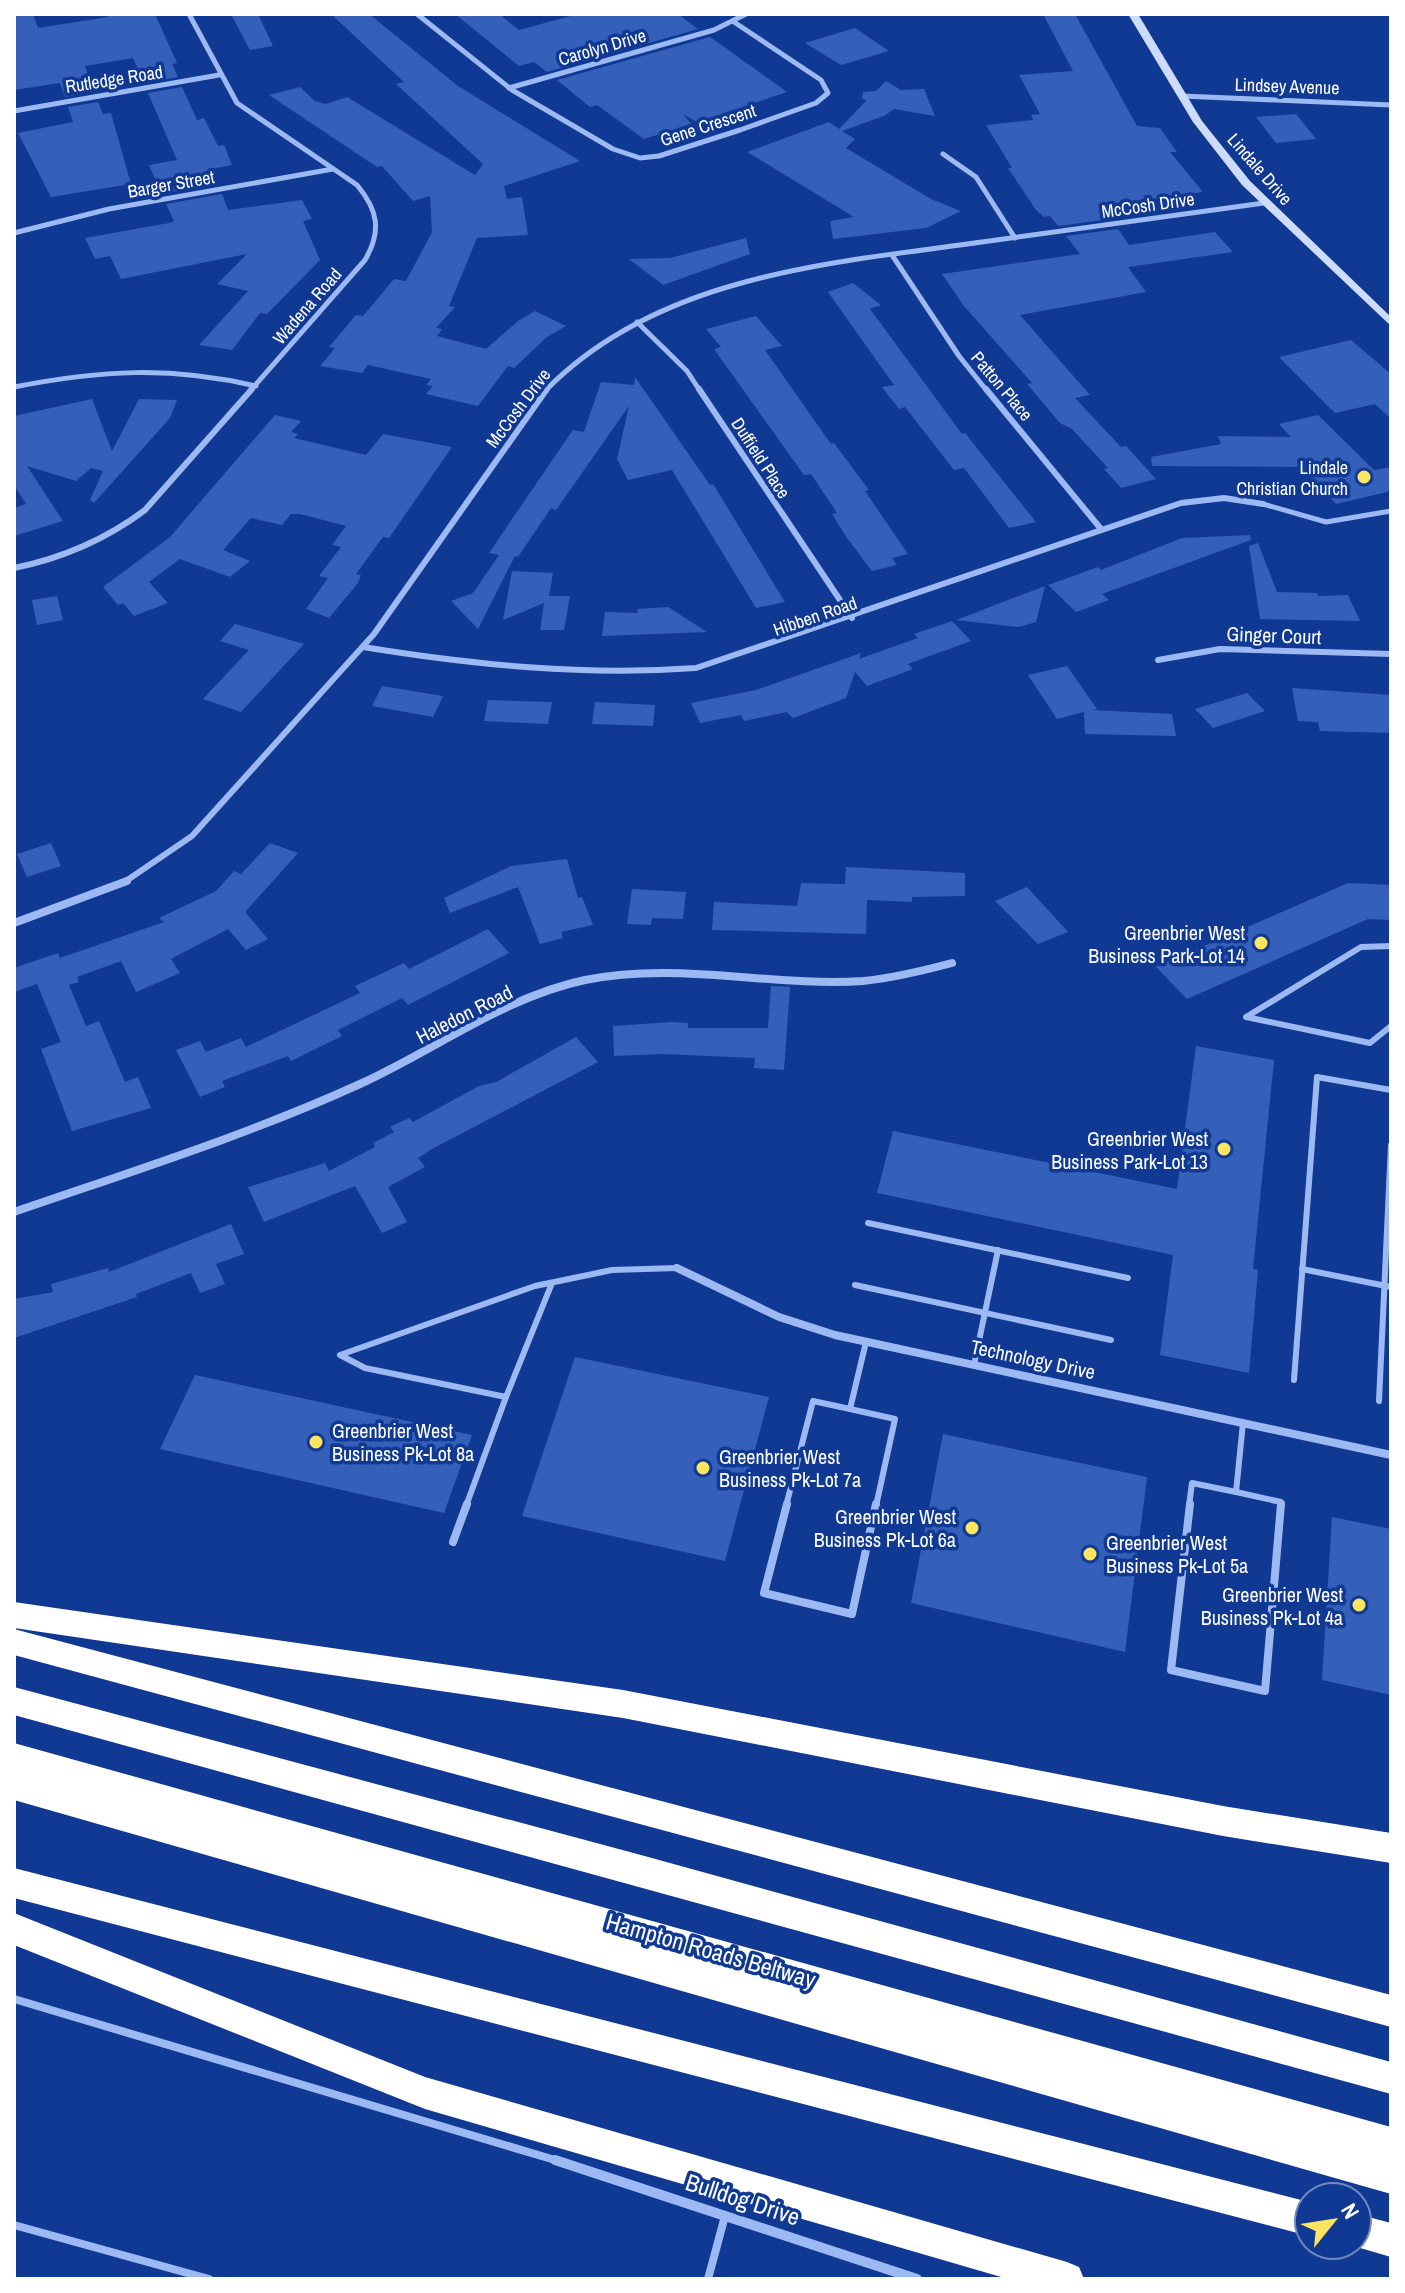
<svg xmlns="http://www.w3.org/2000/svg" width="1405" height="2293" viewBox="0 0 1405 2293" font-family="'Archivo Narrow',sans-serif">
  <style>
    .building { fill: #3460ba }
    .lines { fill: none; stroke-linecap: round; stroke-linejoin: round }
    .lane-far2 { stroke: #9db9f3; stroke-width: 5 }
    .lane-far1 { stroke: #9db9f3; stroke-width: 6 }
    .lane { stroke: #9db9f3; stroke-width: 8 }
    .street-far3 { stroke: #9db9f3; stroke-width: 5 }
    .street-far2 { stroke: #9db9f3; stroke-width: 6 }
    .street-far1 { stroke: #9db9f3; stroke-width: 8 }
    .street { stroke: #9db9f3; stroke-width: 10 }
    .secondary { fill: #cddbfd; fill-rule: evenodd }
    .highway { fill: #fff; fill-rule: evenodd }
    .poi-dot { fill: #ffe55f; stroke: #103993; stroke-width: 3 }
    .labels { text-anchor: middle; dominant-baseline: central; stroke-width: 7; stroke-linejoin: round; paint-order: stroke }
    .far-street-label { font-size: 18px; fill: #fff; stroke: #103993 }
    .far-poi-label { font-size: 18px; fill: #fff; stroke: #103993; text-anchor: end }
    .street-label { font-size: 20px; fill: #fff; stroke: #103993 }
    .poi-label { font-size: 20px; fill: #fff; stroke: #103993; text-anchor: end }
    .near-street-label { font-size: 24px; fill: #fff; stroke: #103993 }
  </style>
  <rect width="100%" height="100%" fill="#103993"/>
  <!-- building -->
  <g class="building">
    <polygon points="14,14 33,14 38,28 108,17 106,14 155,14 177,63 172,64 178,77 144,83 133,58 85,66 94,91 65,97 60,83 14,90"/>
    <polygon points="231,14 258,14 273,46 250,50"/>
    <polygon points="331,14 369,14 458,86 580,161 504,186 507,199 522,197 528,235 477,238 449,306 455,307 436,328 442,329 437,336 486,349 518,321 535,311 566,326 547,337 514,368 508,366 478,406 426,394 433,386 426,385 431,379 368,365 362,373 320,366 335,348 329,347 356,315 363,316 394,279 406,281 432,232 430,196 413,201 382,166 377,167 269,95 300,87 315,101 326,104 347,97 475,175 483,164 396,84 404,82"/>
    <polygon points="455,14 499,14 519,30 578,14 678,14 698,29 547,72 534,62 519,66"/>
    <polygon points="1043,14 1075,14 1137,126 1160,128 1177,152 1170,152 1203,192 1103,206 1111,219 1058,226 1050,216 1044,217 1036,210 1008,168 1012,168 986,125 1033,120 1031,115 1040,114 1019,75 1073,71"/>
    <polygon points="855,28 889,51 841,65 805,43"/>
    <polygon points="710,37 787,92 697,122 683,114 691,124 644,139 597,105 590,107 557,80"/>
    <polygon points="886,81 901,90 924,89 935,116 894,109 884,116 842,131 855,139 846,148 931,199 961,211 926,228 833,239 830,221 854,217 747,152 829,122 839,129 867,100 862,99 863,92 876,91"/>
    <polygon points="182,87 197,120 204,118 218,146 224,145 232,165 211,169 217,184 162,194 149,165 177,160 148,93"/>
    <polygon points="98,102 103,114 111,113 131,184 51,197 18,133 73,122 68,107"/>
    <polygon points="1296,114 1316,139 1276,143 1256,117"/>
    <polygon points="222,194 228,210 302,200 312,219 303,221 320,260 267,314 260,313 232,350 199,345 248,291 217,284 247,254 121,279 110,256 95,259 85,238 169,223 174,221 166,204"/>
    <polygon points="1118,229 1129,245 1215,232 1233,252 1128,267 1146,292 1020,315 1090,395 1075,398 1121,447 1126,446 1156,479 1121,488 1104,469 1108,468 1072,429 1060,423 1027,384 1032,383 964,306 942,274 1080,254 1066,236"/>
    <polygon points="746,238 750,254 663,285 629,259 670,258"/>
    <polygon points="853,283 881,305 870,309 962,434 965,433 1036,522 1009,528 964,468 954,470 905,407 899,409 882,387 894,385 828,292"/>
    <polygon points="756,316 782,346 765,350 831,444 834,443 869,490 865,491 908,554 892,558 897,565 872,571 847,538 832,514 837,513 811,474 804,475 714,349 721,347 706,329"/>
    <polygon points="1351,340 1391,374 1391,419 1375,404 1335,413 1279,357"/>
    <polygon points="635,377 710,485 713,484 785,602 756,608 672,470 628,480 617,459 629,406 556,510 551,508 518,557 515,556 478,629 451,601 473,593 499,555 489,553 568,437 573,430 584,432 601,382 634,385"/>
    <polygon points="92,399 112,451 139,399 177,400 170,418 94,503 90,500 103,471 91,468 76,481 27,466 63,521 14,536 14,508 26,504 14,485 14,416"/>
    <polygon points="275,415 301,421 291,432 298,434 294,438 366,455 383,434 452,447 389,538 383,537 356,574 361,575 358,583 329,618 306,609 328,578 319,576 341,547 332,545 346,526 300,514 291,514 282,525 251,518 223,550 250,561 230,577 180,559 149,582 168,603 134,616 123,603 118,605 103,587 170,537"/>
    <polygon points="1318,415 1374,470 1391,467 1391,491 1336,504 1301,467 1152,466 1151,457 1221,444 1218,436 1291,437 1279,424"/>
    <polygon points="1250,535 1251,540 1102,594 1109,600 1076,612 1048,585 1098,567 1101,570 1182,538"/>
    <polygon points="1258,543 1277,592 1317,593 1318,596 1348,595 1360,621 1260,619 1249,546"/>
    <polygon points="512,571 553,573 549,596 570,596 564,630 540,630 544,603 503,620"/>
    <polygon points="1045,586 1036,622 1019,627 956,620"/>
    <polygon points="57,596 63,620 37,625 32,600"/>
    <polygon points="668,607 707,632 602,636 605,612 638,613 637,609"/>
    <polygon points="952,621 971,641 908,664 913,669 867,686 855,672 846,698 793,718 787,712 744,721 741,715 700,723 691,703 756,690 861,653 859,659 918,638 914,634"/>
    <polygon points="235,624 304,644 241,712 203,699 249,650 220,641"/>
    <polygon points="1067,666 1097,709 1092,710 1172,714 1176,736 1085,734 1084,712 1057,719 1028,675"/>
    <polygon points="382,686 443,696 433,717 372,706"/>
    <polygon points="1292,688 1391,695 1391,733 1320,731 1318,722 1298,721"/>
    <polygon points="1247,693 1265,711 1213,728 1195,709"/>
    <polygon points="488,700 552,702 548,724 484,721"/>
    <polygon points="595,702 655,705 653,726 592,724"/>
    <polygon points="51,843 61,866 27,877 17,854"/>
    <polygon points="270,843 298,853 245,912 268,939 246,950 228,929 171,959 180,973 136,992 121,961 77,977 79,982 69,985 86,1026 99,1021 125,1082 138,1077 151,1108 72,1131 41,1049 61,1042 37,984 14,992 14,968 58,953 60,958 164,922 159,918 216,891 234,871 241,874"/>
    <polygon points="567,859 578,898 582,897 593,925 561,932 563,938 540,944 518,887 450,913 444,898 511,866"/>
    <polygon points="846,867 965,873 965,896 912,897 912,902 867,900 866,934 712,930 714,902 797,906 801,883 845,884"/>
    <polygon points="1348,883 1391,885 1391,920 1368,919 1187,999 1156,967"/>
    <polygon points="1027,887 1068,932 1038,944 995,901"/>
    <polygon points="632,889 686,892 683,919 652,918 651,925 627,924"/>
    <polygon points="488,929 509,953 408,1005 402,998 338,1030 342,1036 291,1061 288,1056 222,1081 225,1087 200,1097 176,1050 200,1041 206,1052 241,1038 246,1047 360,993 355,986 404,963 409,969"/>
    <polygon points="771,986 790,987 784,1070 754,1068 755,1058 662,1054 614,1056 613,1026 672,1022 688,1023 688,1028 768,1028"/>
    <polygon points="576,1037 598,1062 432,1149 418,1158 425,1167 388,1187 407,1222 382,1233 355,1186 264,1222 248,1187 325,1163 329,1171 375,1147 373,1143 394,1132 390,1127 409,1118 413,1122 479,1086 496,1082"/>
    <polygon points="1196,1046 1274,1060 1253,1269 1258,1270 1249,1373 1160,1355 1173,1255 877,1193 893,1131 1177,1189"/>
    <polygon points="231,1224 244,1254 216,1264 225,1284 200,1293 191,1273 136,1294 137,1297 14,1338 14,1299 53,1292 51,1284 108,1268 109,1272"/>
    <polygon points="575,1357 769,1397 725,1561 522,1516"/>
    <polygon points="195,1375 472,1435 444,1513 160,1449"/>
    <polygon points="943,1434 1147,1477 1125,1652 911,1603"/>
    <polygon points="1332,1517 1391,1529 1391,1695 1322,1680"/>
  </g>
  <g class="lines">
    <!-- lane-far2 -->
    <polyline class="lane-far2" points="1263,504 1326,522 1391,511"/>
    <!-- lane-far1 -->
    <g class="lane-far1">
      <polyline points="1391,946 1361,947 1246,1017 1370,1043 1391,1026"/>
      <polyline points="868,1223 1128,1278"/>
      <polyline points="1302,1269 1391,1287"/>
      <polyline points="552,1283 506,1397 365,1368 340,1355 535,1286 612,1270 677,1268"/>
      <polyline points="855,1285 1111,1340"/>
      <polyline points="974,1365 998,1250"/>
      <polyline points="1294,1380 1317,1077 1391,1090"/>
      <polyline points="1379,1401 1391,1145"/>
      <polyline points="850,1409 895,1419 876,1506"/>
      <polyline points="850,1409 866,1342"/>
      <polyline points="1236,1492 1281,1502 1281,1506"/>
      <polyline points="1236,1492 1243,1423"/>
      <polyline points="466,1506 506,1397"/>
      <polyline points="786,1506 813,1401 850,1409"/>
      <polyline points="1189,1506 1192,1483 1236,1492"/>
    </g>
    <!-- lane -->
    <g class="lane">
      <polyline points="787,1504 764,1593 852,1614 876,1504"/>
      <polyline points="1190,1504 1171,1670 1265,1691 1281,1504"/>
      <polyline points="453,1542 467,1504"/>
      <polyline points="14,1999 555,2160"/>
      <polyline points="14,2225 209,2279"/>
      <polyline points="708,2279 725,2216"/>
    </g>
    <!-- street-far3 -->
    <g class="street-far3">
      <path d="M189,14L237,103L357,185C378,210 382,231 365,260L250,391"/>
      <polyline points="417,14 512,90 613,149 640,158 659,156 740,130 816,103 828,93 821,80 734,22"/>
      <polyline points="509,88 714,30 746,14"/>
      <polyline points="1182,96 1391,105"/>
      <polyline points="14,111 219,75"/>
      <polyline points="943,154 976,177 1015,238"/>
      <polyline points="14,233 109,209 333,169"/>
      <polyline points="892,255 959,356 987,391"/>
      <polyline points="637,322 687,371 700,391"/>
      <path d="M14,387C101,370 169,366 256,386"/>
      <path d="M545,391C658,275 831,263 982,242C1076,229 1170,216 1264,203"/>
    </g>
    <!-- street-far2 -->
    <g class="street-far2">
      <polyline points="699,389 852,618"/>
      <polyline points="986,389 1101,529"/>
      <path d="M14,568C63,558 105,540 145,510L252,389"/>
      <path d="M363,647C474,665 584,676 696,668L1181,503L1224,498L1263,504"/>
      <polyline points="1158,660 1220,649 1391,654"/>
      <polyline points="123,883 192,836 374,634 547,389"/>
    </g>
    <!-- street-far1 -->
    <g class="street-far1">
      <polyline points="14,923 127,881"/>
      <path d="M14,1212C130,1172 248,1135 360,1084C435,1050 504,997 585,980C678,961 770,987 863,981C894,978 922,971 952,963"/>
      <polyline points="677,1268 779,1317 835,1335 1391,1455"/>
    </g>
    <!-- street -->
    <polyline class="street" points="555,2160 917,2279"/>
    <!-- secondary -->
    <polygon class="secondary" points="1128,14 1138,14 1202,121 1250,181 1391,317 1391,326 1242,185 1193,122"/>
    <!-- highway -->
    <g class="highway">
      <polygon points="14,1602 623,1690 1223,1806 1391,1833 1391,1863 1223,1836 623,1718 14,1628"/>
      <polygon points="14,1629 1391,1995 1391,2027 14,1655"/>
      <polygon points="14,1687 641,1855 1391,2062 1391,2094 14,1715"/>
      <polygon points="14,1743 1391,2127 1391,2194 14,1800"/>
      <polygon points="14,1868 1309,2202 1309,2236 14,1898"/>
      <polygon points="14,1913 425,2077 1067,2262 1079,2267 1084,2279 1008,2279 425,2109 14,1945"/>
      <polygon points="1357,2214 1391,2223 1391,2257 1350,2245 1357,2245"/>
    </g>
  </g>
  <!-- markers -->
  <g class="poi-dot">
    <circle cx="1364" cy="477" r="8"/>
    <circle cx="1261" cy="943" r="8"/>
    <circle cx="1224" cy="1149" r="8"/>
    <circle cx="316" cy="1442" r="8"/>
    <circle cx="703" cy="1468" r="8"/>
    <circle cx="972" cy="1528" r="8"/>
    <circle cx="1090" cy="1554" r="8"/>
    <circle cx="1359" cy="1605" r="8"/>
  </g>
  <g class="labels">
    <!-- far-street labels -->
    <g class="far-street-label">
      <text transform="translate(602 47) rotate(-16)">Carolyn Drive</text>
      <text transform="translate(114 79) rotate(-9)">Rutledge Road</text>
      <text transform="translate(1287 86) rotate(2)">Lindsey Avenue</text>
      <text transform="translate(708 125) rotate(-18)">Gene Crescent</text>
      <text transform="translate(1260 169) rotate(49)">Lindale Drive</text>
      <text transform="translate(171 184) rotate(-10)">Barger Street</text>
      <text transform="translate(1148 205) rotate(-8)">McCosh Drive</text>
      <text transform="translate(307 306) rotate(-49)">Wadena Road</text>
      <text transform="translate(1002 386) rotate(50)">Patton Place</text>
      <text transform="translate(518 408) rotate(-53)">McCosh Drive</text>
      <text transform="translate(761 458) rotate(57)">Duffield Place</text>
      <text transform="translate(815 616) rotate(-19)">Hibben Road</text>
    </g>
    <!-- far-poi labels -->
    <g class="far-poi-label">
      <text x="1348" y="467">Lindale<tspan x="1348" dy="21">Christian Church</tspan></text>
    </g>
    <!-- street labels -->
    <g class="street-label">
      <text transform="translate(1274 635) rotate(2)">Ginger Court</text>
      <text transform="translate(464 1014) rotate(-27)">Haledon Road</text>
      <text transform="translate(1033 1359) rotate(12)">Technology Drive</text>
    </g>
    <!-- poi labels -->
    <g class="poi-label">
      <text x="1245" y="932">Greenbrier West<tspan x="1245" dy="23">Business Park-Lot 14</tspan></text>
      <text x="1208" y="1138">Greenbrier West<tspan x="1208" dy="23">Business Park-Lot 13</tspan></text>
      <text x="332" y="1430" text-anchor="start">Greenbrier West<tspan x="332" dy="23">Business Pk-Lot 8a</tspan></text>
      <text x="719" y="1456" text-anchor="start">Greenbrier West<tspan x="719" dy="23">Business Pk-Lot 7a</tspan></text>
      <text x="956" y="1516">Greenbrier West<tspan x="956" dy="23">Business Pk-Lot 6a</tspan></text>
      <text x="1106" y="1542" text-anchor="start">Greenbrier West<tspan x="1106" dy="23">Business Pk-Lot 5a</tspan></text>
      <text x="1343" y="1594">Greenbrier West<tspan x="1343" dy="23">Business Pk-Lot 4a</tspan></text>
    </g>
    <!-- near-street labels -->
    <g class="near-street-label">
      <text transform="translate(711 1950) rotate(16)">Hampton Roads Beltway</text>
      <text transform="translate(743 2199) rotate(18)">Bulldog Drive</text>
    </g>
  </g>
  <!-- border -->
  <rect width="1405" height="2293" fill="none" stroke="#ffffff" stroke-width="32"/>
  <!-- north arrow -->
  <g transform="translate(1333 2221) rotate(60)"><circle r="38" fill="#103993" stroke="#7088be" stroke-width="2"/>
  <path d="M0-6L14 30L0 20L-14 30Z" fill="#ffe55f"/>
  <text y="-12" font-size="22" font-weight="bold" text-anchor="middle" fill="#ffffff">N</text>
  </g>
</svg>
